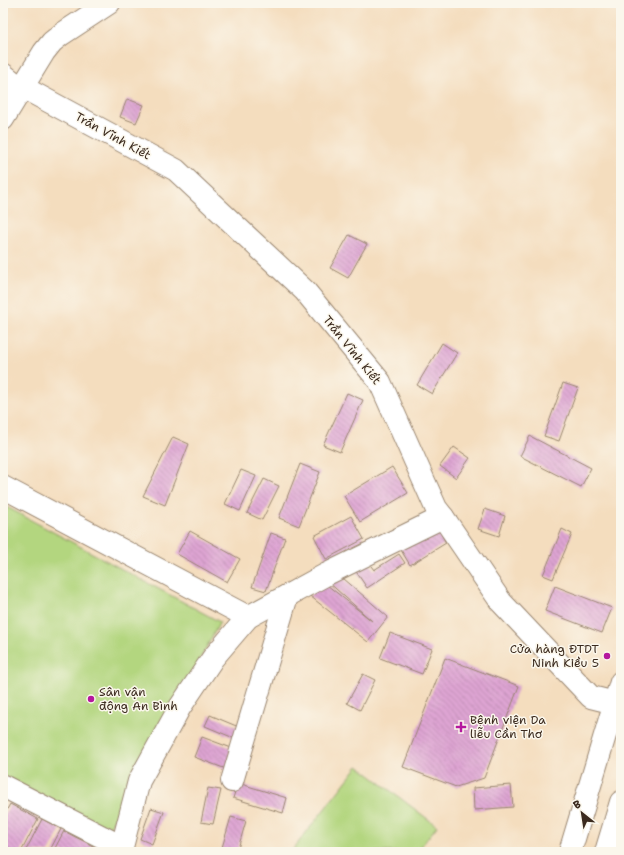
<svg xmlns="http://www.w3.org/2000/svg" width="624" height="855" viewBox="0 0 624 855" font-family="'Shantell Sans',sans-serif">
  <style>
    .grass { fill: #b3d67f; stroke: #77804e }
    .building { fill: url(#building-back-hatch) }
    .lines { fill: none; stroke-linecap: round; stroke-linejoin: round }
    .minor-casing { stroke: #98846e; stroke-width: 24 }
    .highway-casing { stroke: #98846e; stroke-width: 24 }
    .minor { stroke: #fff; stroke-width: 22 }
    .highway { stroke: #fff; stroke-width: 22 }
    .poi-dot { fill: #b5179e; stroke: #fbf7ec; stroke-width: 1.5 }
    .labels { text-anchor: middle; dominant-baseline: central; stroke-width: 3; stroke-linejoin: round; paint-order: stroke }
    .street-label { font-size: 12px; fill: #3b2a1e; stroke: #fbf7ec }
    .poi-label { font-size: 12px; fill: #3b2a1e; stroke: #fbf7ec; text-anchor: start }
  </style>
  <defs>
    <pattern id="building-back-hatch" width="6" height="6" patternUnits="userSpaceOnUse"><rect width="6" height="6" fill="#dea4d3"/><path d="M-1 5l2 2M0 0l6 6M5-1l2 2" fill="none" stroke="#b586ab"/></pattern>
  </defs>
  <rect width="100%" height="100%" fill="#fbf7ec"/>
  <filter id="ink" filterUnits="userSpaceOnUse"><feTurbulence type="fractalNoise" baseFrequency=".025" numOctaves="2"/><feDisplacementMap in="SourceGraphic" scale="8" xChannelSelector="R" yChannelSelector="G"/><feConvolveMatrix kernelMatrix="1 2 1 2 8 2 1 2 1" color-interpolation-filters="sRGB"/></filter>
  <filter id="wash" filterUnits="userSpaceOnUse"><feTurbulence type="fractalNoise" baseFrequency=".012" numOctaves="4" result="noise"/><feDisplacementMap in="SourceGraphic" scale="16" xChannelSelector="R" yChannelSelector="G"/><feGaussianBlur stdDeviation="0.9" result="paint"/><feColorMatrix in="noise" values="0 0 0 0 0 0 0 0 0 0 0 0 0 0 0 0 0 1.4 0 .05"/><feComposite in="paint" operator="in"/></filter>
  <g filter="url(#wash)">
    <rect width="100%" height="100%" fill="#f4ddbe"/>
    <!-- grass -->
    <g class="grass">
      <polygon points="3,505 220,622 107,832 3,775"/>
      <polygon points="358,766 437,826 417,852 291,852"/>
    </g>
    <g id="blocks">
      <!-- building -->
      <g class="building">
        <polygon points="127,99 144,105 136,123 120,117"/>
        <polygon points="349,235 367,244 348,278 330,268"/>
        <polygon points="442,343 457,353 432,394 417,385"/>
        <polygon points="563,383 578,388 559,441 544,436"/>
        <polygon points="347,393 363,400 340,452 323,445"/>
        <polygon points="530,436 591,468 581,487 520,456"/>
        <polygon points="173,437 189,444 165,505 143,496"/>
        <polygon points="454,447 470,458 456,478 440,466"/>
        <polygon points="300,464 320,472 299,526 279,518"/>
        <polygon points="392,467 408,493 360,522 344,496"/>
        <polygon points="241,470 256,476 240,511 225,504"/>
        <polygon points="264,479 279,486 262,520 247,513"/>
        <polygon points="485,509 505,516 499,536 478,529"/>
        <polygon points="351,516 364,539 326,559 314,536"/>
        <polygon points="435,523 446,543 410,565 398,545"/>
        <polygon points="562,529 572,534 553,579 543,575"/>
        <polygon points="190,531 240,559 227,582 177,554"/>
        <polygon points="271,533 285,538 266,591 252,587"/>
        <polygon points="399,554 405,563 367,588 353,567 366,559 374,570"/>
        <polygon points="336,572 388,617 368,642 310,596 322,581 372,621 327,581"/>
        <polygon points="555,586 612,608 602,633 545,611"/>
        <polygon points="390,633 432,649 422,674 380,658"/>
        <polygon points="445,658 519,686 484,778 456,787 403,767"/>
        <polygon points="363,674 375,680 360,710 347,703"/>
        <polygon points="210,715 253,733 248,744 205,726"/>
        <polygon points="202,737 245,753 237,773 194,757"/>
        <polygon points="238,783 287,798 283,813 233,798"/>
        <polygon points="511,785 513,807 474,810 473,788"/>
        <polygon points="208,788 221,790 213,824 201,822"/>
        <polygon points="10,804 38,819 21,852 3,852 3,817"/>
        <polygon points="151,808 164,812 152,844 140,839"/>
        <polygon points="231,817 246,821 237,852 223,852 221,851"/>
        <polygon points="42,819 61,829 49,852 25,852"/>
        <polygon points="64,831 93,846 90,852 53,852"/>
      </g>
    </g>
  </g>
  <g filter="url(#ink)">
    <use href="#blocks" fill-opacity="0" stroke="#98846e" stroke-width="1"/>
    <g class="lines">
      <defs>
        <g id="minor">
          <polyline points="3,74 13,82 176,170 305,291 380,382 436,508 443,517 501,602 591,697 615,703"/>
          <polyline points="3,119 44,52 52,42 62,34 109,3"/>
          <polyline points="3,487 248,617"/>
          <polyline points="232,781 287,596"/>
          <polyline points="3,786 122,847"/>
          <polyline points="122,852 122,847 139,781 180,707 213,658 248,617 327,574 443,517"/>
        </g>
        <g id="highway">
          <polyline points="570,852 621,682"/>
          <polyline points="606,852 621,802"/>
        </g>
      </defs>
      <!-- minor casing -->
      <use href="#minor" class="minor-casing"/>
      <!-- highway casing -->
      <use href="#highway" class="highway-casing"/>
      <!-- minor -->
      <use href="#minor" class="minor"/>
      <!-- highway -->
      <use href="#highway" class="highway"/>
    </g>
  </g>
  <!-- markers -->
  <g class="poi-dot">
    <circle cx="607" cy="656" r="4"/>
    <circle cx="91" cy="699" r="4"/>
    <path d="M459 721h4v4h4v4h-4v4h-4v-4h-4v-4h4z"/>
  </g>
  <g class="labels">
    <!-- street labels -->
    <g class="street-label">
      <text transform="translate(113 136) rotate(29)">Trần Vĩnh Kiết</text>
      <text transform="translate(352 350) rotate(51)">Trần Vĩnh Kiết</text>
    </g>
    <!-- poi labels -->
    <g class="poi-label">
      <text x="599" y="649" text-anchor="end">Cửa hàng ĐTDT<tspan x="599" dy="14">Ninh Kiều 5</tspan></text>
      <text x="99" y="692">Sân vận<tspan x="99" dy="14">động An Bình</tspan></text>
      <text x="470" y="720">Bệnh viện Da<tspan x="470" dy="14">liễu Cần Thơ</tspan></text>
    </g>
  </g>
  <!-- margin -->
  <rect width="624" height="855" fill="none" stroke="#fbf7ec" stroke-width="16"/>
  <!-- north arrow -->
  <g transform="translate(582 813) rotate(330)" stroke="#fbf7ec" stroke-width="3" paint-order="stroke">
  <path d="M0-3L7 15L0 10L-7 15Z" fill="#3b2a1e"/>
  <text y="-6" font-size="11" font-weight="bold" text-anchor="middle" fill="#3b2a1e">B</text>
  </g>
</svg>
